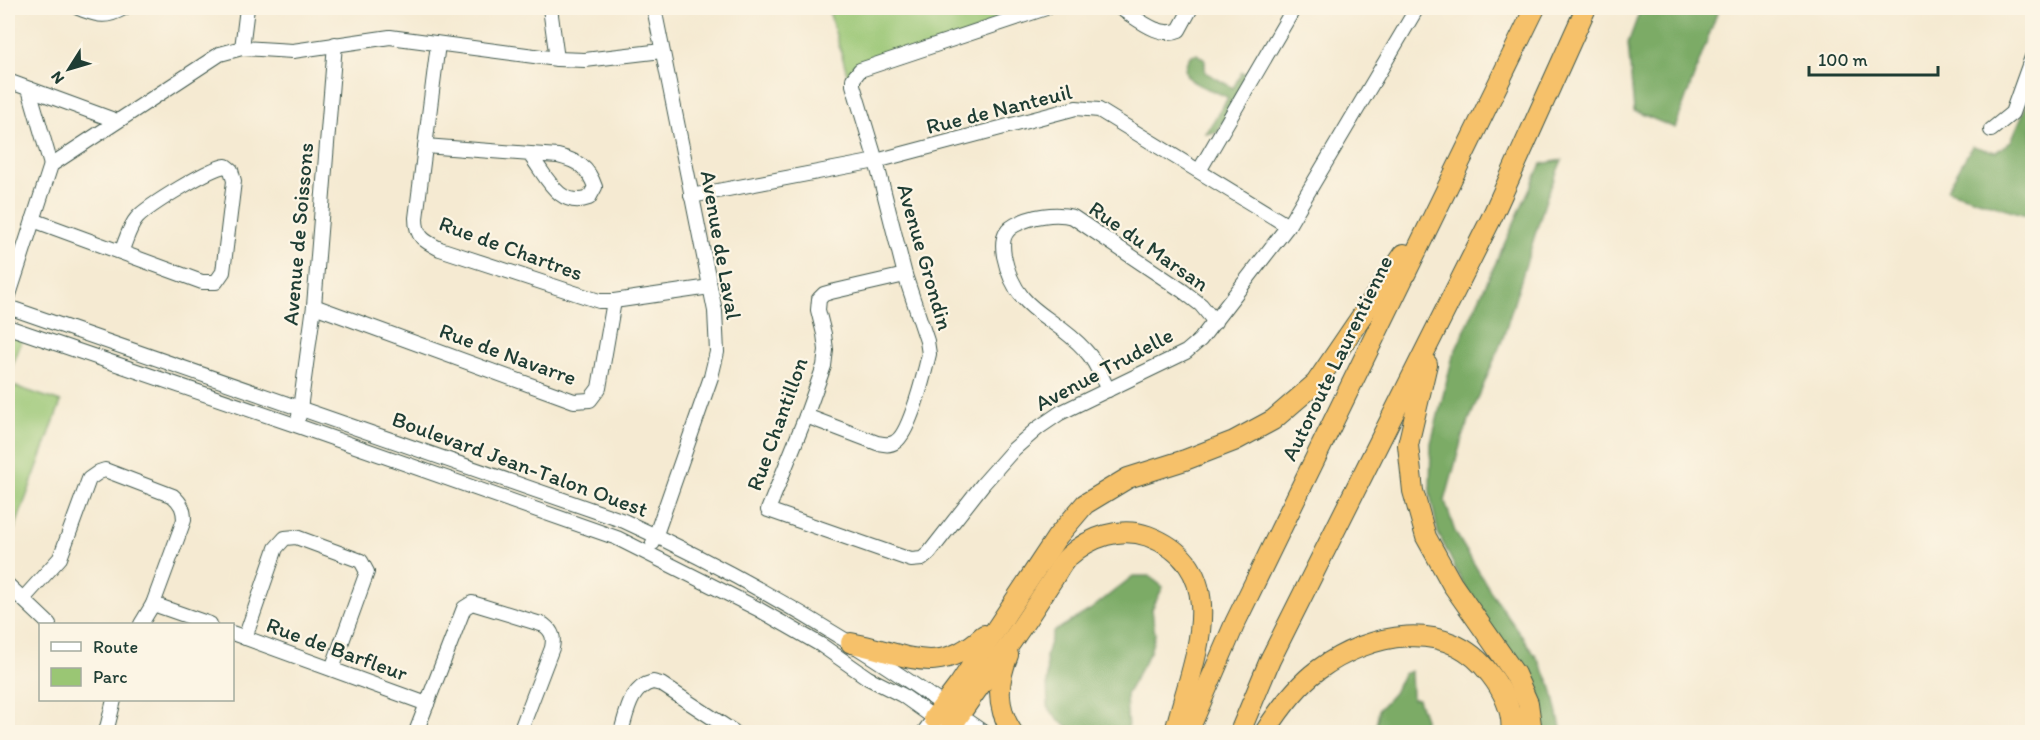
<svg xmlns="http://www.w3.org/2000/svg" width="2040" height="740" viewBox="0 0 2040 740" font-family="Itim,sans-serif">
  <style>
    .green { fill: #9ac674; stroke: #5c8254; stroke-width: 1.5 }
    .forest { fill: #7bab66; stroke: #4d744d; stroke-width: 1.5 }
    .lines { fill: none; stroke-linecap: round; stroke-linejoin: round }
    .minor-casing { stroke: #3f574c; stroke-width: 16 }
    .highway-casing { stroke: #3f574c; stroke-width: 22 }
    .minor { stroke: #fff; stroke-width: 14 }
    .highway { stroke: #f6c16b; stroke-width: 20 }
    .labels { text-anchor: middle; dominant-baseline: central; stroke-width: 4.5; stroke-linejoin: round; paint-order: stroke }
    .street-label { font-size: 22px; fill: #1f3d34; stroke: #fcf5e5 }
  </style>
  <rect width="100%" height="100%" fill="#fcf5e5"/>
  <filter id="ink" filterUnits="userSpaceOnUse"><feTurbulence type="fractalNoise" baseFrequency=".0167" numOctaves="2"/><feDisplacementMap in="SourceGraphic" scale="12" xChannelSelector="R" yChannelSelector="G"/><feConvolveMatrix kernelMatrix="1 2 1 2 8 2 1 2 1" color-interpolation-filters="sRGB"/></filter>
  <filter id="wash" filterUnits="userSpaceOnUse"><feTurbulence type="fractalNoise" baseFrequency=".008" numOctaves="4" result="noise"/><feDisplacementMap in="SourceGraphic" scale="24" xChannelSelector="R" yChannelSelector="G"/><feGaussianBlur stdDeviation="1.35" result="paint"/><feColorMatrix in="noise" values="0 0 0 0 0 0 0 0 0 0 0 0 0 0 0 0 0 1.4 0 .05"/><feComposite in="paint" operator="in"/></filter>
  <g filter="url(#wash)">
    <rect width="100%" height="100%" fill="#f5ead2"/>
    <!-- green -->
    <g class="green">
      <polygon points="828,8 1046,8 860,70 853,85 847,73"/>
      <polygon points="8,327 25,333 8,377"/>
      <polygon points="8,384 61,402 15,528 8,536"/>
    </g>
    <!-- forest -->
    <g class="forest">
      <polygon points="1641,8 1719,8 1675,128 1634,111 1628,43"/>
      <path d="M1197,54L1205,60V72L1233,88L1242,72L1250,76L1217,133H1206L1228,98C1212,87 1170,84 1191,55Z"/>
      <polygon points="2028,102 2032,104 2032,217 1947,190 1972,146 1996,152 2011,141"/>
      <polygon points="1562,160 1547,196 1503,338 1463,435 1445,501 1455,532 1492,594 1537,658 1552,688 1562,732 1536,732 1438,533 1430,493 1431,443 1453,356 1541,164"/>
      <polygon points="1133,576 1149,576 1163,587 1152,609 1155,635 1150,652 1126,695 1128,732 1076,732 1059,721 1048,707 1047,679 1046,655 1053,632 1090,610"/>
      <polygon points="1411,671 1412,699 1418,699 1425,719 1417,732 1391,732 1376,726 1379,709 1394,693 1403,674"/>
    </g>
  </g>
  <g filter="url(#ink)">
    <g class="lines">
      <defs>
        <g id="minor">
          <path d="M78,8C98,15 104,19 124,8"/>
          <polyline points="550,8 557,59"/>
          <path d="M1120,8C1137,18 1159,39 1179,30L1191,8"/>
          <path d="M438,44L416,218C416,237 424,241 440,249L599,301H614L710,287"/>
          <polyline points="242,48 293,51 390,37 557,59 585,60 662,51"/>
          <polyline points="8,81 117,121"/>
          <polyline points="29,89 51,165"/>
          <polyline points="1991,130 2012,113 2032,57"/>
          <path d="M425,146L558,156C578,161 588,167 595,187L589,198C558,209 546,175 530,155"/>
          <polyline points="1199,171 1294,8"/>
          <polyline points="691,196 876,161 1076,108 1099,110 1288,226"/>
          <path d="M33,220L202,282H216L223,272L234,181L231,170L226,166C211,167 148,206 137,218C129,227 126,241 121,252"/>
          <polyline points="905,275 831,292 824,294 819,299 818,310 824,334 826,350 824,366 806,416 768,510 911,560 922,559 929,553 983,484 1014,449 1038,428 1060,413 1186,352 1200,340 1288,226 1417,8"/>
          <polyline points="8,298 51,165 220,54 242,48 247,8"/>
          <polyline points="314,306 574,401 590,400 599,388 614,301"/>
          <path d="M8,307L624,521C701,556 778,598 850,643C896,671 939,702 983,732"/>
          <polyline points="8,327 298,426 617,538 758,609 821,645 868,678 902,695 940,722"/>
          <path d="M1108,390C1101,376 1096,361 1085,350C1052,313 1016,314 1004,256C1002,243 1002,232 1015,225C1031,216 1056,212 1073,217L1183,291L1201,305L1215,322"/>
          <polyline points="299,416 314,306 335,44"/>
          <path d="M806,416L877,443C883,444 889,446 895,442C910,434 925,371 929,354L927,341L905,275L876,161L853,85V79L860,70L1046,8"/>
          <polyline points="653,543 711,377 717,352 715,311 654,8"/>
          <polyline points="8,585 49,624"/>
          <path d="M23,599L60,558L89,479L99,472L105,470L173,496C181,503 184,509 184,520L153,604L141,624"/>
          <polyline points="153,604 210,624"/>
          <polyline points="232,633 427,704"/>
          <polyline points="245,638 276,548 285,538 296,537 361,561 367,572 332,669"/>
          <polyline points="106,732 114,700"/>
          <path d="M416,732L464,608L472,603L544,625C553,632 554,638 552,648L520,732"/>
          <path d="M621,732C627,713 630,687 653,682L661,684L734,732"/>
          <polyline points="924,732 934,718"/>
        </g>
        <g id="highway">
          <polyline points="1427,364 1408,445 1413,491 1426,537 1452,584 1515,674 1528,703 1532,732"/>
          <path d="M851,643C904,652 936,680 984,635"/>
          <path d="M1008,655C997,682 996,707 1012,732"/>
          <polyline points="934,718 959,685 1057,537 1085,504 1128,478 1185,460 1234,441 1273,420 1316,383 1404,254"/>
          <path d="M950,729C971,696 996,665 1018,632C1030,615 1041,597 1053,579C1058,571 1062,562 1069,556C1090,537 1120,526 1148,536C1238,570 1190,667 1175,732"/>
          <polyline points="1188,732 1235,623 1535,8"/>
          <polyline points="1240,732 1270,660 1491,219 1586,8"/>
          <path d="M1265,732C1279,710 1296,686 1318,670C1369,633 1447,616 1490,674C1502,689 1514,712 1511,732"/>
        </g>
      </defs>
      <!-- minor casing -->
      <use href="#minor" class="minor-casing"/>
      <!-- highway casing -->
      <use href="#highway" class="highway-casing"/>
      <!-- minor -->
      <use href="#minor" class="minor"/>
      <!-- highway -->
      <use href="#highway" class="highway"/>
    </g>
  </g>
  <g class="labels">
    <!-- street labels -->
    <g class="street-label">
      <text transform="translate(999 109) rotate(-14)">Rue de Nanteuil</text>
      <text transform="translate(298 234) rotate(-85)">Avenue de Soissons</text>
      <text transform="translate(721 245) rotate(80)">Avenue de Laval</text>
      <text transform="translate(1149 246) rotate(35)">Rue du Marsan</text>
      <text transform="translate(511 248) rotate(20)">Rue de Chartres</text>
      <text transform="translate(925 257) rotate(74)">Avenue Grondin</text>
      <text transform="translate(508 354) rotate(20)">Rue de Navarre</text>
      <text transform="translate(1337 358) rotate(-64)">Autoroute Laurentienne</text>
      <text transform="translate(1104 369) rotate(-28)">Avenue Trudelle</text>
      <text transform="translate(777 424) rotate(-70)">Rue Chantillon</text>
      <text transform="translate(520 464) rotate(20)">Boulevard Jean-Talon Ouest</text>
      <text transform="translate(337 649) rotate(20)">Rue de Barfleur</text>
    </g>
  </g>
  <!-- margin -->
  <rect width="2040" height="740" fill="none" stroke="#fcf5e5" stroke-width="30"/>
  <!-- legend -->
  <rect x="39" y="623" width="195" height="78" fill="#fcf5e5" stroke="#a4ab9e" stroke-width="1.5"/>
  <rect x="51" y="642" width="30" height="9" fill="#ffffff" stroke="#a4ab9e" stroke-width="1.5"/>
  <text x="93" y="653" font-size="18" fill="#1f3d34">Route</text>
  <rect x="51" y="668" width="30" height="18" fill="#9ac674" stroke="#a4ab9e" stroke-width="1.5"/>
  <text x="93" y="683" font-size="18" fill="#1f3d34">Parc</text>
  <!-- north arrow -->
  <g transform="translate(69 69) rotate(233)" stroke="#fcf5e5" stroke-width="4.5" paint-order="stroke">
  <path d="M0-4.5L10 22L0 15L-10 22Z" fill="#1f3d34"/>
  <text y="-9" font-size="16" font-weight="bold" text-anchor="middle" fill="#1f3d34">N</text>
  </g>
  <!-- scale -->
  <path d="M1809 66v9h129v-9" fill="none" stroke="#1f3d34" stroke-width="3"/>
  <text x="1818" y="66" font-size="18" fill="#1f3d34" stroke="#fcf5e5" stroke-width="4.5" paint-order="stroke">100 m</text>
</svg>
